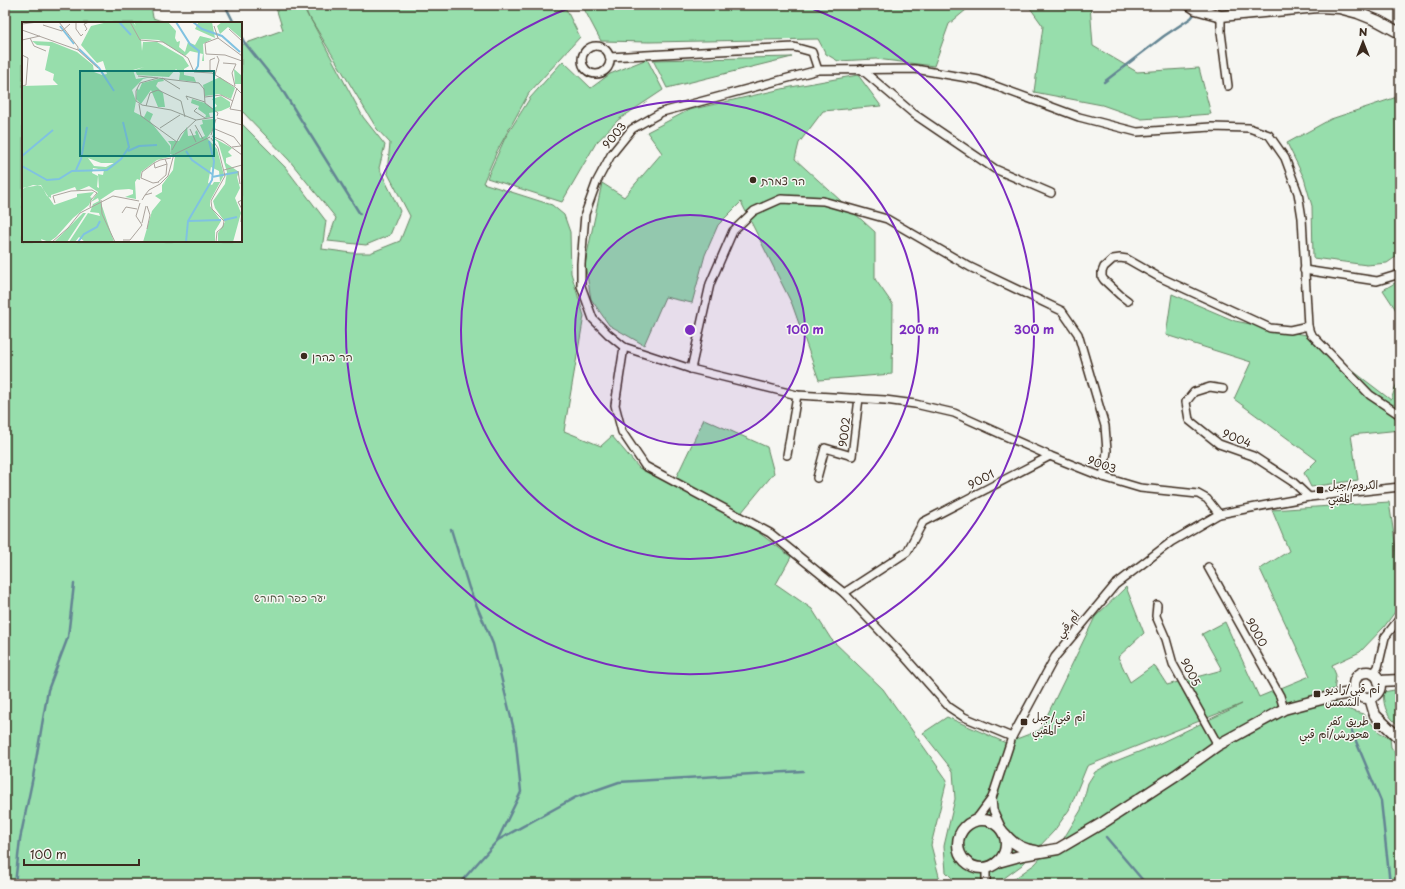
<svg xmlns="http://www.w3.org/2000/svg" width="1405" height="889" viewBox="0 0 1405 889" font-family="'Playpen Sans','Playpen Sans Arabic','Playpen Sans Hebrew',sans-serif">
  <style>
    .green { fill: #97deac; stroke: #698465 }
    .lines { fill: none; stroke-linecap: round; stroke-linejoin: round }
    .stream { stroke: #648593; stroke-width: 2.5 }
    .street-casing { stroke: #3b2a1e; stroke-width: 10 }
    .secondary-casing { stroke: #3b2a1e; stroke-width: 13 }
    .street { stroke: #f6f6f2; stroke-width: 7 }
    .secondary { stroke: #f6f6f2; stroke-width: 10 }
    .ring { fill: none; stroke: #7b2cbf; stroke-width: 2 }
    .poi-dot { fill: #3b2a1e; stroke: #f6f6f2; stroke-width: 1.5 }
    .labels { text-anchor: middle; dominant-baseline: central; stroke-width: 3; stroke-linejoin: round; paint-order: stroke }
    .street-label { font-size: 11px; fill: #3b2a1e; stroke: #f6f6f2 }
    .poi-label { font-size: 11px; fill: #3b2a1e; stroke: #f6f6f2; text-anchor: start }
    .park-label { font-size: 11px; fill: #525742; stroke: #f6f6f2 }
    .inset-river { fill: none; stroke: #80c2e1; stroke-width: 2 }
    .inset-road { fill: none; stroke: #aba49d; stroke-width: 1 }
    .view { fill: #0f766e; fill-opacity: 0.15; stroke: #0f766e; stroke-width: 2 }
    .inset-edge { fill: none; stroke: #3b2a1e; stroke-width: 2 }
    .centre { fill: #7b2cbf; stroke: #f6f6f2; stroke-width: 2 }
    .ring-label { font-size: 12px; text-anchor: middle; font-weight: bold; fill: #7b2cbf; stroke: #f6f6f2; stroke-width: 3; stroke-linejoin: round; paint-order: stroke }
  </style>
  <rect width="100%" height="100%" fill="#f6f6f2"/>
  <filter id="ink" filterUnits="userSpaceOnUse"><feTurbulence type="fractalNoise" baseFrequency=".025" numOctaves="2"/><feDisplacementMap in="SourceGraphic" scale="8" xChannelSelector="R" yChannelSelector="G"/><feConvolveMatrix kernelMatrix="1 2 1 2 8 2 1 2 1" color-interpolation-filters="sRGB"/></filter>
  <g filter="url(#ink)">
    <!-- green -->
    <g class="green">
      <polygon points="5,5 151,5 153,18 167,23 23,23 23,241 241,241 241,123 285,167 326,221 322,249 352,253 370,253 400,241 410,216 387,172 390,143 377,129 310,18 363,117 385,145 379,168 400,211 390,235 366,245 328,241 336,218 289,160 241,110 241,45 283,30 275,5 302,5 309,18 304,5 564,5 580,37 529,93 497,151 483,183 552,205 564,215 570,232 571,273 584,316 564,431 601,446 612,436 639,468 673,484 704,419 767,447 774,473 737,518 758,532 791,557 776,584 812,609 831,639 883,689 947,780 931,845 941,884 5,884"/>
      <polygon points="582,5 972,5 949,24 934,66 876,59 838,61 826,54 818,39 649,42 601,41"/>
      <polygon points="1028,5 1090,5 1093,46 1137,72 1199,68 1211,114 1142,119 1102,105 1034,92 1043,26"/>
      <polygon points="792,57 667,88 653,60"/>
      <polygon points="647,59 663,90 618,120 596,143 562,202 487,178 505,138 530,98 563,61 591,88 610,74"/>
      <polygon points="858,75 881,106 823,111 799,143 795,159 875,232 875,279 893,305 892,374 819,380 792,304 741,202 718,225 705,255 692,303 665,297 644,345 609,325 591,299 585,264 602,183 624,197 662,153 647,132 689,110 791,87"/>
      <polygon points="1400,96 1400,254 1387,263 1367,265 1313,258 1312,206 1304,178 1287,143 1331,119"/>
      <polygon points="1400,280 1400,316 1383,290"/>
      <polygon points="1172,294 1235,321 1306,335 1391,400 1400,374 1400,430 1351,435 1358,480 1311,487 1304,473 1317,460 1234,399 1251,362 1166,335"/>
      <polygon points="1389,502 1400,575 1400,605 1384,627 1360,652 1332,665 1336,675 1333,701 1350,710 1363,714 1379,732 1390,738 1391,747 1400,760 1400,884 1007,884 1035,864 1054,843 1058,848 1081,810 1088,783 1095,772 1111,763 1156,745 1242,704 1087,766 1069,810 1054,831 1022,865 996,884 958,884 946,872 944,846 955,799 953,771 923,733 947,717 1006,743 1040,730 1095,617 1126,587 1144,633 1118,657 1130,682 1154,665 1167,685 1222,670 1202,634 1225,622 1259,697 1310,676 1260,569 1289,551 1272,510"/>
      <path d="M1400,689V727C1387,715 1384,710 1383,692Z"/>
    </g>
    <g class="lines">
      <!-- stream -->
      <g class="stream">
        <polyline points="225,5 234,23"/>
        <polyline points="241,36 244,42 281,88 360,214"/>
        <polyline points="1104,82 1164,36 1191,18 1196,12"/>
        <polyline points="451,529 469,588 493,644 515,734 521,792 497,841 459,884"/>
        <polyline points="1350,727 1381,801 1390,884"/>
        <polyline points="1106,837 1146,884"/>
        <polyline points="498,840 576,797 619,782 803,771"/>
        <polyline points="15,884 20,839 33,777 48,690 68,637 74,584"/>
      </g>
      <defs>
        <g id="street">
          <polyline points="1221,16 1221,32 1228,86"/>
          <circle cx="596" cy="60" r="14"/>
          <polyline points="609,57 794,47 812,52 818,70"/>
          <polyline points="861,69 914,114 995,169 1051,193"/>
          <polyline points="1304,270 1377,281 1400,274"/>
          <polyline points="1128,301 1120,295 1104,280 1102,277 1102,272 1104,267 1113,259 1120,258 1127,259 1157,276 1270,328 1290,330 1308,326"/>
          <polyline points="624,347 615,405 622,432 645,466 770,533 844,593 903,655 949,707 964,717 1012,737"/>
          <polyline points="691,369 710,284 733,231 754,211 781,199 823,201 887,219 970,267 1062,311 1078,334 1105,426 1107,451 1103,477"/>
          <polyline points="1223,389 1210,387 1194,392 1186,402 1189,420 1219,444 1253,456 1293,482 1309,497"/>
          <polyline points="1400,415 1370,395 1310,333 1308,326 1302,218 1298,193 1285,158 1269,135 1249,128 1211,127 1137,132 1079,117 979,80 915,69 818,70 662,112 632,129 611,155 597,181 585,214 581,264 581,286 593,319 608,334 624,347 691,369 797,395 885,400 915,404 954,413 1050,456 1103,477 1140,488 1198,494 1207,499 1219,514 1309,497 1400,487"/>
          <polyline points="787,455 797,395"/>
          <polyline points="817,478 825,448 852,456 859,398"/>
          <polyline points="1208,567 1280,696 1284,709"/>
          <polyline points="844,593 907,552 923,522 1050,456"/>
          <polyline points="1157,605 1156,616 1166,639 1173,664 1218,745"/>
          <polyline points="1373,674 1378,667 1385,637 1400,618"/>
          <polyline points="992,798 993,810 1001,827"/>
          <polyline points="969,823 978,817 992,798 1012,737 1055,657 1115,585 1171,542 1219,514"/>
          <polyline points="986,867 986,884"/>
        </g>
        <g id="secondary">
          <polyline points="1190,5 1196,9 1221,16 1318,7 1339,8 1358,13 1378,21 1400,33"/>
          <circle cx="1367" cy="685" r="13"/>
          <polyline points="1379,681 1400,680"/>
          <polyline points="1370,698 1375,715 1400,739"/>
          <circle cx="982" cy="844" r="24"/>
          <path d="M1005,834C1013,844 1023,850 1036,851"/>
          <polyline points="998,862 1023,855 1058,849 1104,822 1176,775 1218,745 1284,709 1333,696 1356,692"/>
        </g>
      </defs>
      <!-- street casing -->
      <use href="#street" class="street-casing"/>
      <!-- secondary casing -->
      <use href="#secondary" class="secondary-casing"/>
      <!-- street -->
      <use href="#street" class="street"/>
      <!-- secondary -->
      <use href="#secondary" class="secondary"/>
    </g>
  </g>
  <!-- distance rings -->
  <circle cx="690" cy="330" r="115" fill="#7b2cbf" fill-opacity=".12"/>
  <g class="ring">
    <circle cx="690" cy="330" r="115"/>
    <circle cx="690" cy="330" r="229"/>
    <path d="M805 6A344 344 0 1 1 575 6"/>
  </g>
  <!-- markers -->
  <g class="poi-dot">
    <circle cx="753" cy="180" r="4"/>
    <circle cx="304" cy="356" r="4"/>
    <rect x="1316" y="486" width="8" height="8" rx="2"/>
    <rect x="1313" y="690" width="8" height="8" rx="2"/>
    <rect x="1020" y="718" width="8" height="8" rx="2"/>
    <rect x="1373" y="722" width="8" height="8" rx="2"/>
  </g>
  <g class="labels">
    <!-- street labels -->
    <g class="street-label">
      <text transform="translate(614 135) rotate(-51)">9003</text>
      <text transform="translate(844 432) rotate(-83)">9002</text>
      <text transform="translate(1237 438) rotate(22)">9004</text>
      <text transform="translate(1102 464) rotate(20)">9003</text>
      <text transform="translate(981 479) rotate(-28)">9001</text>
      <text transform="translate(1067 624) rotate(-51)">أم قبي</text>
      <text transform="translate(1257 632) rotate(61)">9000</text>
      <text transform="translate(1191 672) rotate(63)">9005</text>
    </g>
    <!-- poi labels -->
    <g class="poi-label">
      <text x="761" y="180">הר צמרת</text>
      <text x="312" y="356">הר בהרן</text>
      <text x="1328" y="484">الكروم/جبل<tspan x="1328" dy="13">المقبي</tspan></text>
      <text x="1325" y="688">أم قبي/راديو<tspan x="1325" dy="13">الشمس</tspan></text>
      <text x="1032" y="716">أم قبي/جبل<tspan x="1032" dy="13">المقبي</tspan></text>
      <text x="1369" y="720" text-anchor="end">طريق كفر<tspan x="1369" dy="13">هحورش/أم قبي</tspan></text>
    </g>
    <!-- park labels -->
    <g class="park-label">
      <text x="290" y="597">יער כפר החורש</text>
    </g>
  </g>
  <!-- overview -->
  <g transform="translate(22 22)">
    <rect width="220" height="220" fill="#f6f6f2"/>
    <path d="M86,0H111L114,4L112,0H146L154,9L153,16L155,20L158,19L157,25L163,30L166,20L173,23L178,14L190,17L181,22L182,39H180L181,32L168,29L163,34L137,18L119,17L120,29L121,20H135L161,35L167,44L162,47V53L172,55L174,60L157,58L158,51L154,47L147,55L115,53L113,48L122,45L111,48L114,57L133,54L121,57L110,68L114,79L112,90L122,95L125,89L131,92L128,99L148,124V135L135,138L119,150L118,158L115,157L113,160L114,177L103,175L111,172V168L107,167L93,168L78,178L92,220H63L57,215L53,220H47L66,191L78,194L77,191L68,190L71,182L77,179L76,176L69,180L76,170L67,164L55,169L53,165L29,173V176L25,174L19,163L0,166V64L36,63L31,58L32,52L23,48L28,24L15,23L10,19L30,20L55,30L71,43L72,50L80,53L85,52L81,39L75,41L59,23L69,4ZM66,136L79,141H92L84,145L72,144ZM71,146L82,148L81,153L76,152L77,166L75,165L76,154L70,151ZM190,0L193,16L173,7L176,1ZM200,0H220V17L206,5L198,12L195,4ZM212,47L220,54V62H213ZM198,55L213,66L209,77L197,72L183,74L181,63ZM140,56L142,59L136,60L134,64L141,71L143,85H136L129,68L119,82L114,77L115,66L117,68L120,61ZM199,74L208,80V85L199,89L187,91L188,95L183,96L184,93L176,87L177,84L169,81L170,77L183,81L191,87L195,84L190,77ZM191,97L192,106L185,116L195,127L202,153L188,179V184L199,199L193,209V220H121L130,189L139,178L133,174L140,170V163L151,148L153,134L148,132L149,123L146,119H157L165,105L166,114L174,113L173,110L175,108L178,116L183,114L178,103L181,102L180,98ZM189,145L197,149L198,160H192L190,163L186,161ZM190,115L210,126L206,130L210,134L204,136V141L217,150L215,155L218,166L213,176L219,191L211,220L196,219V211L203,200L193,186L191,179L203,162L205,150L196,120ZM11,163L19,164L32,183L55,175V172L72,170L68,175L70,176L67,183L51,196L34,215L27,220L19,217L20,220H0V167ZM61,191H64L45,220H32Z" fill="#97deac" fill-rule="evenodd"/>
    <path class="inset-river" d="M97,0L109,13M154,0L168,22L177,29L176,44L173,49M171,0L180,7L200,14L218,30M38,4L52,22M57,27L77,46L92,69M106,129L117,124L135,123M164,129L170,138L190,152M0,134L31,108M0,144L25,158L37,157L50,149L85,148L99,137L107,125L101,100M54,148L59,137L65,105M190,155L216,150M202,198L215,195M167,199L199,198M56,220L62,212L75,205L78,199M164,220L166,199L190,158L192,139L187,119"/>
    <path class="inset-road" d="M54,0V7L59,14L61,12M108,0L118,18L141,20L166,36L172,50L190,51L213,65L220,72M0,2L16,0M21,3L40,9L48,2M192,4L196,16M207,7L220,19M0,8L56,28V25L37,0M63,9L65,7L62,2L67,0M8,16L12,24L24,29M196,16L183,21L184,32L203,33L220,39M196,16L220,34M0,18L18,14M56,28L76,46M0,33L6,36L4,63L0,64M201,41L214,42L210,51L213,64M188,50V38L193,36M193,53L197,38L195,34M116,54L136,56M140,56L158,67M215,66L208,87L220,89M183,75L199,73L211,79M166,78L164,74L183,80M117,82L119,94L155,120M124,84L128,71L136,68L159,79L163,95M175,86L172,89L183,96M193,95L174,98L149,88L120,83L114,79V69L118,61L136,56L177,61L182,67L183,81L196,91L195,94M195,96L220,103M173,103L181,117M138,106L158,93M168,107L174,120M193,107L212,115L219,124L210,125M189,113L194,97M190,114L201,119L220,133M189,116L196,126L203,154L189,179L190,187L202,199L201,205L195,210L194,220M150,128L159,112L174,98M153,132L188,115M143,137L145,142L133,146L132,141L138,138L149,136M132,141L120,150L119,156L131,161L137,160M202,148L220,143M216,149L218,162M136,160L144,153L145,142M123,173L127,168L138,162L146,154L152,132M91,174L117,179M79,178L80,192L93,220M120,178L123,173L130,171M33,181L31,174L49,169L70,168L75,171L69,178L68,185M100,191L104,185L115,187M219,200L220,187L216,180L220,178M120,201L124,184M125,207L128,193L125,184M101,218H108L120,203L114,194L118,181M30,220L46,206L58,191L91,174"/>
    <path class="view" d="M58,49H192V134H58Z"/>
    <rect width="220" height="220" class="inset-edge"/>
  </g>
  <circle cx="690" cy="330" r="6" class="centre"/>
  <g class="ring-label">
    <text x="805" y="334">100 m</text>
    <text x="919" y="334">200 m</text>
    <text x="1034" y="334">300 m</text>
  </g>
  <!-- margin -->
  <rect width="1405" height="889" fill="none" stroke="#f6f6f2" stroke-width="20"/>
  <rect x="10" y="10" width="1385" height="869" fill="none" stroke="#3b2a1e" stroke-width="1.5" filter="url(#ink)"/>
  <!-- north arrow -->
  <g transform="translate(1363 42)" stroke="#f6f6f2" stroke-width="3" paint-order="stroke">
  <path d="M0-3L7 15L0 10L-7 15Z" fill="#3b2a1e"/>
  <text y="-6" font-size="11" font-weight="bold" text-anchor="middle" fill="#3b2a1e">N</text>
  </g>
  <!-- scale -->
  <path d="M24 859v6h115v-6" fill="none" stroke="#3b2a1e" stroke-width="2"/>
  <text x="30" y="859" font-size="12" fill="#3b2a1e" stroke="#f6f6f2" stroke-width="3" paint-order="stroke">100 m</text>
</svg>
